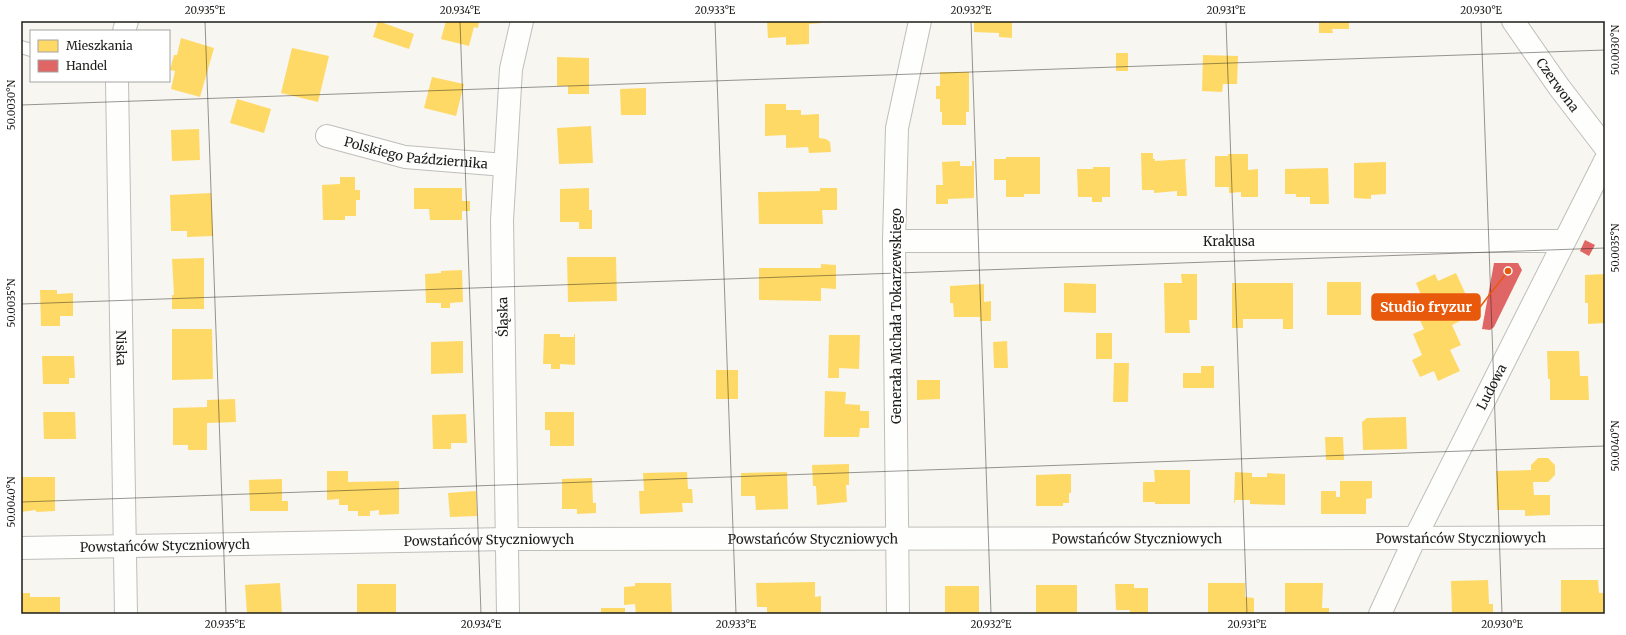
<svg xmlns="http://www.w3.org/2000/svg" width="1626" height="635" viewBox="0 0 1626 635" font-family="Merriweather,serif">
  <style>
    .homes { fill: #ffd966 }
    .shops { fill: #e06666 }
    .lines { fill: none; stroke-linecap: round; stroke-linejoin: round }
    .service-casing { stroke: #bfbebb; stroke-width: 14 }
    .minor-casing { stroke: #bfbebb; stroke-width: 24 }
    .secondary-casing { stroke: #bfbebb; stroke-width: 24 }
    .service { stroke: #fefefd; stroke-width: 12 }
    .minor { stroke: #fefefd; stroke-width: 22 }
    .secondary { stroke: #fefefd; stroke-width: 22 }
    .ticks { fill: none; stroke: #1c1c19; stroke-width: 1; stroke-opacity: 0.45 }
    .labels { text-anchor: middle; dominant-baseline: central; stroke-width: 4; stroke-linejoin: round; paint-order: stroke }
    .street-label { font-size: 13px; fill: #1c1c19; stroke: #fff }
    .leader { fill: none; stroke: #e8590c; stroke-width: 1.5 }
    .callout-dot { fill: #e8590c; stroke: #fff; stroke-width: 1.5 }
    .callout { fill: #e8590c; stroke: #e8590c; stroke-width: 1.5 }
    .callout-label { font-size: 14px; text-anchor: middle; font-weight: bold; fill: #fff }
    .neatline { fill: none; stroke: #1c1c19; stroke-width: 1.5 }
    .ticks-label { font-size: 10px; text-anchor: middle; fill: #1c1c19 }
  </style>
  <rect width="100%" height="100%" fill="#f7f6f1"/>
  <!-- homes -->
  <g class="homes">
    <polygon points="378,21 414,34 409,49 373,37"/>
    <polygon points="446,21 479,21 478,28 474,27 469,46 441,39"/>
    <polygon points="767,21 821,21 821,23 809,24 809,44 786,45 786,37 768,38"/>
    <polygon points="974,21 1012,21 1012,38 999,37 999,33 974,32"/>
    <polygon points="1319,21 1349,21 1349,29 1332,29 1333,33 1319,33"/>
    <polygon points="181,38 214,48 200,97 171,89 175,71 170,70 174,55 177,55"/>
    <polygon points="292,48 329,56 318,102 281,93"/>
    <rect x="1116" y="53" width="12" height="18"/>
    <polygon points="1203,55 1238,56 1237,84 1223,84 1222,92 1202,91"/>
    <polygon points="557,57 589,58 589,94 568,94 568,86 557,86"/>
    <polygon points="940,72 969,72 969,112 966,112 966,125 942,125 942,112 940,112 940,99 936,99 936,86 940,86"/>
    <polygon points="432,77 464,84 456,116 424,108"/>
    <polygon points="646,88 646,115 621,115 620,89"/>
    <polygon points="237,99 271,109 264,133 230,123"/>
    <polygon points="765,104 786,104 786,110 801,110 801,115 819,114 819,138 826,139 830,142 831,152 809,153 808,147 786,148 786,135 765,136"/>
    <polygon points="591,126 593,163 559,164 557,128"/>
    <polygon points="199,129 200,160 172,161 171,130"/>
    <polygon points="1141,153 1153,153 1153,159 1155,159 1155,161 1187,159 1185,161 1187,196 1177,196 1177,191 1154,193 1154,190 1142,190"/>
    <polygon points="1228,154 1248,154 1248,170 1258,169 1258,197 1241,197 1241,192 1229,193 1229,187 1215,187 1215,156 1228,156"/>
    <polygon points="1006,157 1040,157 1040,194 1024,194 1024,197 1006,197 1006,180 994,180 994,159 1006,159"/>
    <polygon points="960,161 960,166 972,166 972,161 974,161 974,198 948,199 948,204 936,204 936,185 943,185 942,162"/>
    <polygon points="1386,162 1386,194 1371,195 1371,199 1354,198 1354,163"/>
    <polygon points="1093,167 1110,167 1110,197 1102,197 1102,202 1092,202 1092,197 1078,197 1077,169 1093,169"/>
    <polygon points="1328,168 1329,204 1310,204 1310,197 1296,197 1296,194 1285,194 1285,169"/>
    <polygon points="340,177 355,177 355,190 360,190 360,200 356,200 356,216 345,216 345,220 323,220 322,185 340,184"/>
    <polygon points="414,188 462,188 462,201 470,201 470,211 462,211 462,220 430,220 429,209 414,209"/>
    <polygon points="589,188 589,210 592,210 592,229 579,229 579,222 560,222 560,189"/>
    <polygon points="820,188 837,188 837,210 822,210 823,224 759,224 758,192 820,191"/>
    <polygon points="211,193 213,236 187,237 187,231 171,231 170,195"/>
    <polygon points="567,257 616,257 617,301 568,302"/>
    <polygon points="204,258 204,309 172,309 172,295 174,295 172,259"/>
    <polygon points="821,264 836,265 836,289 821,288 821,301 759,300 759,268 821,268"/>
    <polygon points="462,270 463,302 450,303 450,308 441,308 441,303 426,303 425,274 441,273 441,271"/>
    <polygon points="1456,273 1466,295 1455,300 1464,319 1452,325 1461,345 1450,350 1460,371 1438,381 1434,371 1420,377 1412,360 1422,355 1413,334 1424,329 1414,307 1424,302 1416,283 1435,274 1438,281"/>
    <polygon points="1181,274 1197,274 1197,320 1189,320 1190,333 1165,333 1164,283 1182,283"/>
    <polygon points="1605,274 1605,323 1588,324 1588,303 1585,303 1585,275"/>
    <rect x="1327" y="282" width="34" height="33"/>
    <polygon points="1064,283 1096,284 1096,313 1064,312"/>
    <polygon points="1232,283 1293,283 1293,329 1283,329 1283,319 1243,319 1243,328 1232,328"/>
    <polygon points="984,284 984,302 991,301 991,321 980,321 980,317 954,317 953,303 950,303 950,286"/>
    <polygon points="40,290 57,290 57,294 73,293 73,316 60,316 60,326 41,326"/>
    <polygon points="172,329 212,329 213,379 172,380"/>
    <rect x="1096" y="333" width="16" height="26"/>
    <polygon points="544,334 560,334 560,337 574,337 574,334 575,334 575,365 560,364 560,369 551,369 551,364 543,364"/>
    <polygon points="829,335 860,335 859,369 839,368 839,378 828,378"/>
    <polygon points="463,341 463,373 431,374 431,342"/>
    <polygon points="1007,341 1008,368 994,368 993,342"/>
    <polygon points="1547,351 1579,351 1580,376 1588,376 1589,400 1550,400 1550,379 1548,379"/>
    <polygon points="42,356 74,356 75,378 69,378 69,384 43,384"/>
    <polygon points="1114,363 1129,363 1128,402 1113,402"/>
    <polygon points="1201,366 1214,366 1214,388 1183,388 1183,373 1201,373"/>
    <rect x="716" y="370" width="22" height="29"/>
    <polygon points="917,380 940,380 940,399 917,400"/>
    <polygon points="825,391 846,392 845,404 860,405 860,411 869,411 869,428 860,428 859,437 824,437"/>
    <polygon points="235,399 236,422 207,423 207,450 188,450 188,445 173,445 173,408 207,407 207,400"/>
    <polygon points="43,412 75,412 76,439 44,439"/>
    <polygon points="545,412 574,412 574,446 550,446 550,430 545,430"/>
    <polygon points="466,414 467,443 451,443 451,449 433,449 432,415"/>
    <polygon points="1406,417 1407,449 1363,450 1362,422 1367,418"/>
    <polygon points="1325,437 1343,437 1344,460 1326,460"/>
    <polygon points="1538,458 1548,458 1555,465 1555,475 1548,482 1533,482 1534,495 1550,495 1550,515 1525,516 1525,510 1497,510 1496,471 1531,470 1531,465"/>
    <polygon points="849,464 849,485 846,485 847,502 817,505 816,486 813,486 812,465"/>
    <polygon points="1154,470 1190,470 1190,504 1155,504 1155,502 1143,502 1143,482 1155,482"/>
    <polygon points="327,471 348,471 348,482 399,481 399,514 379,515 379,510 370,511 370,516 358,516 358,511 348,511 348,505 339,505 339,499 327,500"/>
    <polygon points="687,472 688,489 692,489 693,503 682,503 683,512 640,514 639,491 644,491 643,473"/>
    <polygon points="787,472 788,509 756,510 755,496 741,496 741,473"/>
    <polygon points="1235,472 1252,473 1252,477 1267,477 1267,473 1285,474 1285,505 1250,504 1250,500 1235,500 1235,503 1234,503"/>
    <polygon points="1063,474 1071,474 1071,493 1069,493 1069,503 1063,503 1063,506 1036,506 1036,475"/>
    <polygon points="21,477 55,477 55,511 36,512 36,510 21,512"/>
    <polygon points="592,478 593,503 596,503 596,513 577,514 577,509 562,509 562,479"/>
    <polygon points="282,479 282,501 288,501 288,511 250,511 249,480"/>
    <polygon points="1340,481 1372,481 1372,498 1366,499 1366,514 1321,514 1321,491 1336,491 1336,497 1340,497"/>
    <polygon points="476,491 477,516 450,517 448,493"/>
    <polygon points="1488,580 1489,604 1493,604 1493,614 1452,614 1451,581"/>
    <polygon points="1561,580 1598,580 1599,593 1605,593 1603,614 1561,614"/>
    <polygon points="815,582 815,597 821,596 821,614 767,614 767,607 757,607 756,583"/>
    <polygon points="280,583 282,614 247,614 245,585"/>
    <polygon points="635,583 671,583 672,614 636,614 635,604 624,605 624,587 635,586"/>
    <polygon points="1208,583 1245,583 1245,597 1254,598 1254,614 1208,614"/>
    <polygon points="1285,583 1323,583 1322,608 1329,608 1329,614 1285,614"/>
    <rect x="357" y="584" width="39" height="30"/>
    <polygon points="1115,584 1134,584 1134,588 1148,588 1148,614 1130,614 1130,610 1116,610"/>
    <rect x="1036" y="585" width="41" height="29"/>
    <rect x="945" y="586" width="34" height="28"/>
    <polygon points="21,593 30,593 30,597 60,597 60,614 21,614"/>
    <rect x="601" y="608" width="24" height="6"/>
  </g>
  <!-- shops -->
  <g class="shops">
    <polygon points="1585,240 1595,245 1589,256 1580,251"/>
    <polygon points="1494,263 1518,263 1522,270 1494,327 1490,330 1482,329"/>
  </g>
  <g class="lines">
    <defs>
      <polyline id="service" points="21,47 31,50"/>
      <g id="minor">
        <polyline points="124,31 127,21"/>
        <path id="s1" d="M117,81L126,614"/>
        <path id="s2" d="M327,136L405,157L505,165"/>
        <path id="s3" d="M894,241H1564"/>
        <path id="s4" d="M21,548L507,539L1415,538L1605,537"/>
        <polyline points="508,614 502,220 511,69 522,21"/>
        <polyline points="898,614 894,241 897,128 920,21"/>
        <path id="s5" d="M1380,614L1415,538L1605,161"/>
      </g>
      <g id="secondary">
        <path id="s6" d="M1513,21L1559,87L1605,147"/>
      </g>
    </defs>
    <!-- service casing -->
    <use href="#service" class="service-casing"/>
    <!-- minor casing -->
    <use href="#minor" class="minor-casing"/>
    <!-- secondary casing -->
    <use href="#secondary" class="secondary-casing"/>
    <!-- service -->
    <use href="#service" class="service"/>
    <!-- minor -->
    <use href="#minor" class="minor"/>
    <!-- secondary -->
    <use href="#secondary" class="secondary"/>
  </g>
  <!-- ticks -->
  <path class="ticks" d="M205,21L226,614M460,21L481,614M715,21L736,614M971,21L991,614M1226,21L1247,614M1481,21L1502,614M21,105L1605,50M21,304L1605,248M21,502L1605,446"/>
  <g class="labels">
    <!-- street labels -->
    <g class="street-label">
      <text stroke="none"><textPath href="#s6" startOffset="78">Czerwona</textPath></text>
      <text stroke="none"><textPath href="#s2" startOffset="91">Polskiego Października</textPath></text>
      <text stroke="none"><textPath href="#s3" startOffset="335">Krakusa</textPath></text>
      <text transform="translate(896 316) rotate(-90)">Generała Michała Tokarzewskiego</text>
      <text transform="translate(503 317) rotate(-91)">Śląska</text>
      <text stroke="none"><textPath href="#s1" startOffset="267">Niska</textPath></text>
      <text stroke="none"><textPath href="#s5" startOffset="253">Ludowa</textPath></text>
      <text stroke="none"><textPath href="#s4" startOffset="1440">Powstańców Styczniowych</textPath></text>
      <text stroke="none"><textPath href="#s4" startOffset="792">Powstańców Styczniowych</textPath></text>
      <text stroke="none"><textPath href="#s4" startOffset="1116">Powstańców Styczniowych</textPath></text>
      <text stroke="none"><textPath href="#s4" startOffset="468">Powstańców Styczniowych</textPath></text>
      <text stroke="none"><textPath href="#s4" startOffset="144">Powstańców Styczniowych</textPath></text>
    </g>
  </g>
  <!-- callouts -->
  <path class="leader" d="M1508 271L1480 307"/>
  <circle class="callout-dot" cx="1508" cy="271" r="4"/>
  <rect class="callout" x="1372" y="294" width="108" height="26" rx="4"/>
  <g class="callout-label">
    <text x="1426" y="312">Studio fryzur</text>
  </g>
  <!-- border -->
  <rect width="1626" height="635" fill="none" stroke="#ffffff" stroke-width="44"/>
  <!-- legend -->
  <rect x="30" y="30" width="140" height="52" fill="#ffffff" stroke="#a4a4a3"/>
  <rect x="38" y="40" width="20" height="12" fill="#ffd966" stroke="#a4a4a3"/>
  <text x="66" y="50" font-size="12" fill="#1c1c19">Mieszkania</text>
  <rect x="38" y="60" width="20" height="12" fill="#e06666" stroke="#a4a4a3"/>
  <text x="66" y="70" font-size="12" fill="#1c1c19">Handel</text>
  <rect x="22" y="22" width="1582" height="591" class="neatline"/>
  <g class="ticks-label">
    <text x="205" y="14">20.935°E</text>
    <text x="460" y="14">20.934°E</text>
    <text x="715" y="14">20.933°E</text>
    <text x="971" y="14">20.932°E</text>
    <text x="1226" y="14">20.931°E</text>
    <text x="1481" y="14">20.930°E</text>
    <text transform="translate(1615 50) rotate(-90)" y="4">50.0030°N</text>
    <text transform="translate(11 105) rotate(-90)" y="4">50.0030°N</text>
    <text transform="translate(1615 248) rotate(-90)" y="4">50.0035°N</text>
    <text transform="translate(11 303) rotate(-90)" y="4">50.0035°N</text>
    <text transform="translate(1615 446) rotate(-90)" y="4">50.0040°N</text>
    <text transform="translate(11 502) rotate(-90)" y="4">50.0040°N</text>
    <text x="225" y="628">20.935°E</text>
    <text x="481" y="628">20.934°E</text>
    <text x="736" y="628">20.933°E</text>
    <text x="991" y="628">20.932°E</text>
    <text x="1247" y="628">20.931°E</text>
    <text x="1502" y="628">20.930°E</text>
  </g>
</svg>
